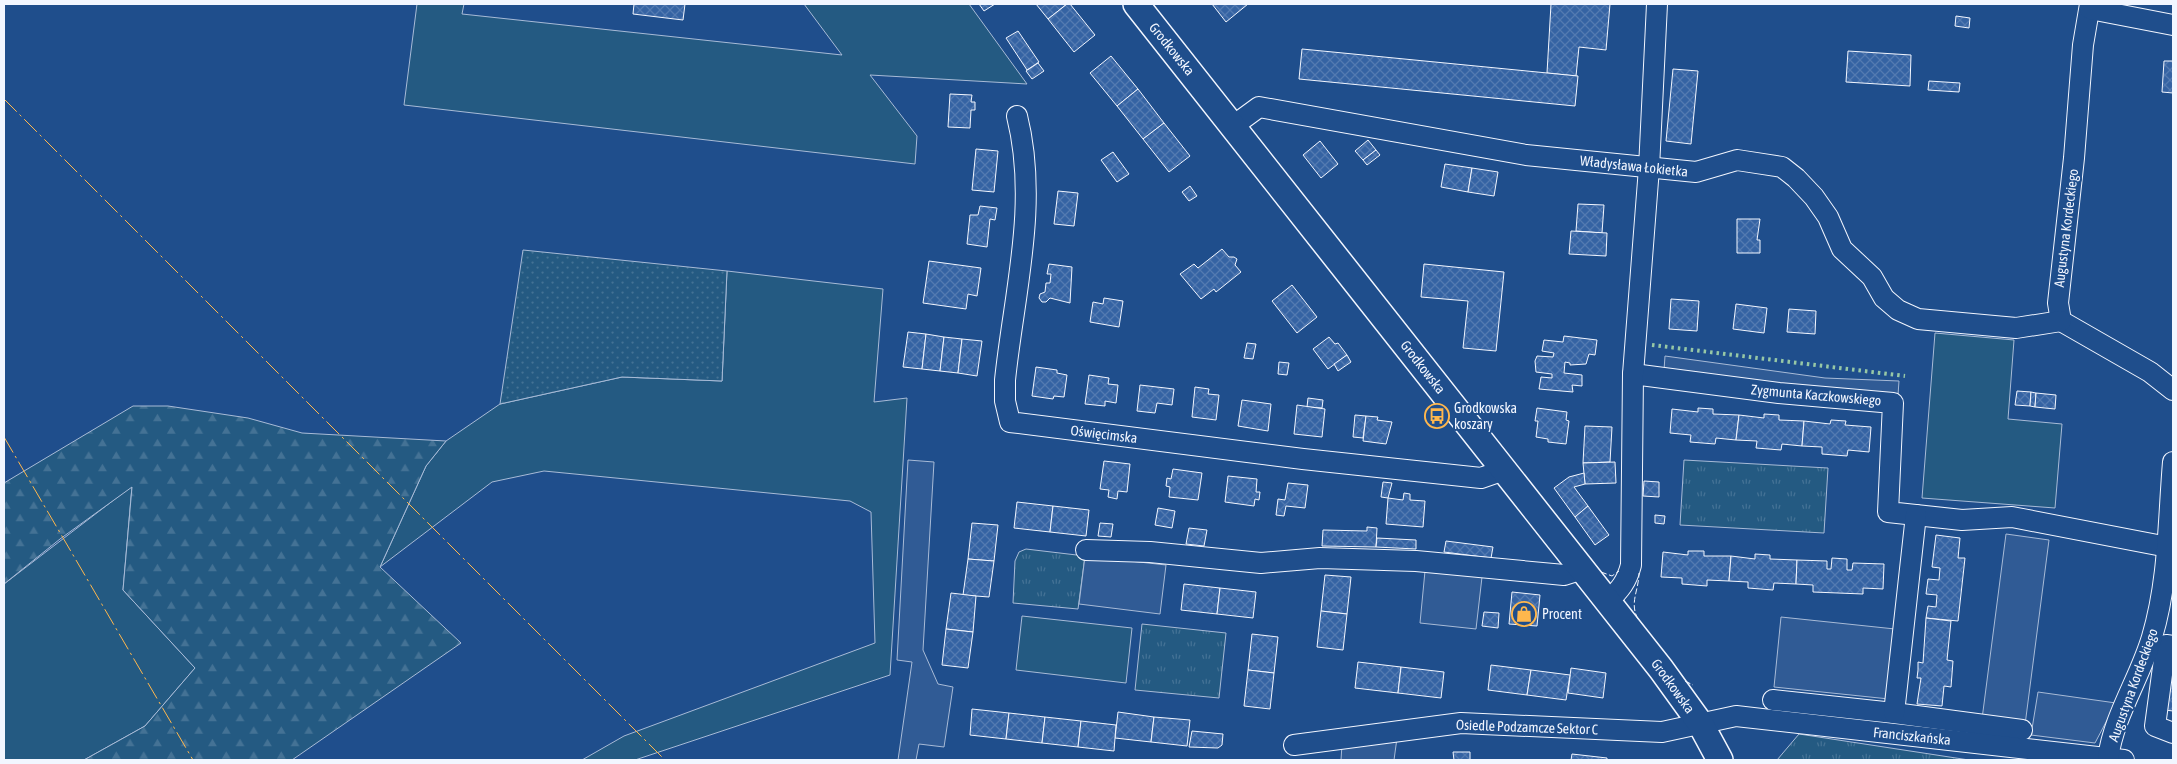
<svg xmlns="http://www.w3.org/2000/svg" width="2177" height="764" viewBox="0 0 2177 764" font-family="'Asap Condensed',sans-serif">
  <style>
    .grass { fill: #245a82; stroke: #a8bbd7 }
    .forest { fill: url(#forest-firs); stroke: #a8bbd7 }
    .park { fill: url(#park-tufts); stroke: #a8bbd7 }
    .garden { fill: url(#garden-dots); stroke: #a8bbd7 }
    .parking { fill: #305b95; stroke: #a8bbd7 }
    .building { fill: url(#building-cross-hatch); stroke: #f2f6ff }
    .lines { fill: none; stroke-linecap: round; stroke-linejoin: round }
    .minor-casing { stroke: #f2f6ff; stroke-width: 22 }
    .major-casing { stroke: #f2f6ff; stroke-width: 28 }
    .minor { stroke: #1f4e8c; stroke-width: 20 }
    .major { stroke: #1f4e8c; stroke-width: 25 }
    .hedge { stroke: #97c8a6; stroke-width: 4; stroke-dasharray: 2.5 4; stroke-linecap: butt }
    .fence { stroke: #f2f6ff; stroke-width: 1; stroke-dasharray: 6 2.5; stroke-linecap: butt }
    .power { stroke: #ffb74d; stroke-width: 1; stroke-dasharray: 18 4 2.5 4; stroke-linecap: butt }
    .labels { text-anchor: middle; dominant-baseline: central; stroke-width: 4; stroke-linejoin: round; paint-order: stroke }
    .street-label { font-size: 14px; fill: #f2f6ff; stroke: #1f4e8c }
    .poi-label { font-size: 14px; fill: #f2f6ff; stroke: #1f4e8c; text-anchor: start }
  </style>
  <defs>
    <pattern id="forest-firs" width="22" height="20" patternUnits="userSpaceOnUse" patternTransform="scale(1.25)"><rect width="22" height="20" fill="#245a82"/><path d="M5 1l3.5 6h-7zM16 11l3.5 6h-7z" fill="#447295"/></pattern>
    <pattern id="park-tufts" width="24" height="20" patternUnits="userSpaceOnUse" patternTransform="scale(1.25)"><rect width="24" height="20" fill="#245a82"/><path d="M3 7l-1-3M5 7V3M7 7l1-3M15 17l-1-3M17 17v-4M19 17l1-3" fill="none" stroke="#447295"/></pattern>
    <pattern id="garden-dots" width="8" height="8" patternUnits="userSpaceOnUse" patternTransform="scale(1.25)"><rect width="8" height="8" fill="#245a82"/><path d="M2 2h.1M6 6h.1" fill="none" stroke="#447295" stroke-width="1.8" stroke-linecap="round"/></pattern>
    <pattern id="building-cross-hatch" width="8" height="8" patternUnits="userSpaceOnUse" patternTransform="scale(1.25)"><rect width="8" height="8" fill="#3563a3"/><path d="M0 0l8 8M0 8l8-8" fill="none" stroke="#537ab1"/></pattern>
  </defs>
  <rect width="100%" height="100%" fill="#1f4e8c"/>
  <!-- grass -->
  <g class="grass">
    <polygon points="417,4 464,4 462,14 842,55 804,4 969,4 1027,84 870,75 917,136 915,164 404,105"/>
    <polygon points="727,271 883,289 874,402 907,398 890,675 635,760 582,760 624,736 875,643 871,512 850,501 544,471 492,482 380,567 426,466 446,441 500,404 622,377 722,381"/>
    <polygon points="1935,333 2014,340 2008,419 2062,424 2055,508 1922,498"/>
    <polygon points="132,486 123,590 195,668 145,726 84,760 4,760 4,584"/>
    <polygon points="1022,616 1132,628 1126,683 1016,670"/>
  </g>
  <!-- forest -->
  <polygon class="forest" points="133,406 168,406 248,418 302,433 446,441 426,466 380,567 461,643 292,760 84,760 145,726 195,668 123,590 132,487 60,539 4,584 4,483"/>
  <!-- park -->
  <g class="park">
    <polygon points="1684,460 1828,468 1824,533 1680,525"/>
    <polygon points="1026,549 1085,556 1078,609 1013,603 1015,561 1019,552"/>
    <polygon points="1142,624 1226,633 1219,698 1135,690"/>
    <polygon points="1799,734 1969,760 1777,760"/>
  </g>
  <!-- garden -->
  <polygon class="garden" points="523,250 727,271 722,381 622,377 500,404"/>
  <!-- parking -->
  <g class="parking">
    <polygon points="1665,356 1825,378 1899,381 1898,395 1840,392 1664,370"/>
    <polygon points="908,460 934,462 923,650 938,684 953,687 944,747 919,744 916,760 898,760 912,662 897,660"/>
    <polygon points="2006,534 2049,540 2025,725 1982,719"/>
    <polygon points="1085,556 1166,565 1160,614 1079,604"/>
    <polygon points="1425,571 1482,577 1476,629 1420,623"/>
    <polygon points="1781,617 1895,629 1889,699 1774,687"/>
    <polygon points="2038,692 2116,703 2095,743 2031,735"/>
    <polygon points="1397,738 1394,760 1341,760 1342,744"/>
  </g>
  <!-- building -->
  <g class="building">
    <polygon points="634,4 685,4 683,20 633,14"/>
    <polygon points="979,4 995,4 984,11"/>
    <polygon points="1036,4 1067,4 1048,19"/>
    <polygon points="1067,4 1070,4 1095,35 1074,52 1048,19"/>
    <polygon points="1212,4 1248,4 1226,22"/>
    <polygon points="1551,4 1610,4 1606,50 1579,47 1576,76 1547,73"/>
    <polygon points="1956,16 1970,18 1969,28 1955,26"/>
    <polygon points="1018,31 1039,62 1027,70 1006,38"/>
    <polygon points="1302,49 1578,76 1575,106 1299,79"/>
    <polygon points="1848,51 1911,55 1910,86 1846,82"/>
    <polygon points="1111,56 1138,89 1117,106 1090,73"/>
    <polygon points="2164,61 2173,61 2173,93 2162,92"/>
    <polygon points="1038,63 1044,71 1032,79 1026,71"/>
    <polygon points="1673,69 1698,71 1691,144 1666,141"/>
    <polygon points="1929,81 1960,83 1959,92 1928,90"/>
    <polygon points="1138,89 1164,123 1143,139 1117,106"/>
    <polygon points="950,94 972,95 971,102 975,102 975,110 971,110 970,128 948,127"/>
    <polygon points="1164,123 1190,156 1169,172 1143,139"/>
    <polygon points="1368,140 1376,150 1363,160 1355,151"/>
    <polygon points="1320,141 1338,164 1321,178 1303,155"/>
    <polygon points="976,149 998,151 994,192 972,190"/>
    <polygon points="1376,150 1380,155 1367,165 1363,160"/>
    <polygon points="1113,152 1129,174 1117,182 1101,160"/>
    <polygon points="1445,164 1472,168 1468,192 1441,187"/>
    <polygon points="1472,168 1498,172 1494,196 1468,192"/>
    <polygon points="1190,186 1197,196 1189,201 1182,192"/>
    <polygon points="1058,191 1078,193 1074,226 1054,224"/>
    <polygon points="1578,204 1604,205 1602,233 1576,231"/>
    <polygon points="980,206 997,208 995,220 990,219 987,247 967,244 970,215 978,215"/>
    <polygon points="1737,219 1760,219 1757,240 1760,240 1760,253 1737,253"/>
    <polygon points="1571,231 1607,233 1606,256 1569,254"/>
    <polygon points="1222,249 1229,257 1234,257 1237,259 1235,265 1241,272 1216,292 1214,289 1201,299 1180,274 1194,264 1198,268"/>
    <polygon points="929,261 981,268 977,296 968,294 966,309 923,303"/>
    <polygon points="1049,264 1072,267 1070,303 1050,298 1046,302 1042,302 1039,298 1040,294 1045,292 1046,283 1050,283 1051,274 1047,274"/>
    <polygon points="1424,264 1504,272 1496,351 1463,348 1468,301 1421,297"/>
    <polygon points="1292,285 1317,317 1297,333 1272,301"/>
    <polygon points="1104,298 1123,301 1119,327 1090,322 1093,302 1103,304"/>
    <polygon points="1671,299 1699,301 1697,331 1669,329"/>
    <polygon points="1736,304 1767,308 1764,333 1733,329"/>
    <polygon points="1789,309 1816,311 1815,334 1787,332"/>
    <polygon points="908,332 926,334 922,369 903,367"/>
    <polygon points="926,334 944,337 940,371 922,369"/>
    <polygon points="1564,336 1597,340 1595,355 1589,354 1586,364 1570,365 1570,363 1565,362 1564,373 1582,375 1582,386 1572,385 1573,392 1539,389 1541,377 1552,378 1552,374 1536,372 1535,361 1537,356 1553,357 1554,353 1542,351 1544,340 1563,342"/>
    <polygon points="944,337 962,339 958,373 940,371"/>
    <polygon points="1329,337 1335,344 1338,343 1347,355 1328,369 1313,349"/>
    <polygon points="962,339 982,341 977,376 958,373"/>
    <polygon points="1247,343 1256,344 1253,359 1244,358"/>
    <polygon points="1347,355 1351,362 1338,371 1334,364"/>
    <polygon points="1279,362 1289,363 1287,375 1278,374"/>
    <polygon points="1036,367 1057,370 1057,373 1067,375 1064,397 1054,396 1053,399 1032,396"/>
    <polygon points="1089,375 1109,378 1108,384 1118,385 1116,403 1105,401 1105,406 1085,404"/>
    <polygon points="1140,385 1174,389 1172,405 1157,403 1155,413 1137,411"/>
    <polygon points="1195,387 1209,389 1208,394 1219,395 1216,420 1192,417"/>
    <polygon points="2017,391 2031,392 2030,406 2015,405"/>
    <polygon points="2031,392 2036,393 2035,407 2030,406"/>
    <polygon points="2036,393 2056,395 2055,409 2035,407"/>
    <polygon points="1308,398 1323,400 1322,408 1307,407"/>
    <polygon points="1242,400 1271,404 1268,431 1238,426"/>
    <polygon points="1297,405 1325,409 1322,437 1294,434"/>
    <polygon points="1537,408 1567,412 1566,420 1569,421 1566,444 1548,442 1548,439 1536,437 1538,421 1535,421"/>
    <polygon points="1698,408 1713,409 1713,414 1739,415 1736,440 1716,438 1715,444 1690,442 1691,435 1670,433 1672,409 1698,412"/>
    <polygon points="1764,414 1779,415 1779,420 1804,421 1802,446 1782,444 1781,450 1756,448 1757,441 1736,440 1739,415 1764,418"/>
    <polygon points="1355,415 1366,416 1363,438 1353,437"/>
    <polygon points="1366,416 1378,417 1377,420 1392,422 1386,444 1363,441"/>
    <polygon points="1831,420 1846,421 1845,425 1871,427 1869,452 1848,450 1847,456 1822,454 1822,447 1802,446 1804,421 1830,424"/>
    <polygon points="1585,426 1612,427 1610,462 1583,463"/>
    <polygon points="1104,461 1130,464 1127,492 1118,491 1117,499 1108,497 1109,490 1100,489"/>
    <polygon points="1615,462 1616,483 1585,484 1583,463"/>
    <polygon points="1173,469 1202,473 1198,500 1169,497 1170,487 1166,486 1167,478 1171,479"/>
    <polygon points="1584,473 1585,484 1574,487 1588,506 1575,517 1554,488 1569,477"/>
    <polygon points="1228,476 1257,479 1256,492 1260,492 1259,500 1255,499 1254,506 1225,502"/>
    <polygon points="1644,481 1659,482 1659,497 1643,496"/>
    <polygon points="1383,482 1392,483 1388,498 1381,497"/>
    <polygon points="1288,483 1308,485 1305,508 1286,506 1284,516 1276,515 1278,499 1285,500"/>
    <polygon points="1404,493 1410,494 1410,500 1425,501 1423,527 1386,524 1388,498 1403,500"/>
    <polygon points="1017,502 1053,506 1050,532 1014,528"/>
    <polygon points="1053,506 1089,510 1086,536 1050,532"/>
    <polygon points="1588,506 1609,535 1595,545 1575,517"/>
    <polygon points="1158,508 1175,511 1172,528 1155,525"/>
    <polygon points="1655,515 1665,516 1664,524 1655,523"/>
    <polygon points="972,523 998,525 994,561 968,559"/>
    <polygon points="1100,523 1113,524 1111,537 1098,536"/>
    <polygon points="1367,527 1377,528 1376,547 1322,546 1323,530 1367,531"/>
    <polygon points="1189,528 1207,530 1204,546 1186,544"/>
    <polygon points="1936,535 1960,538 1958,558 1965,558 1958,621 1926,618 1928,606 1936,607 1937,595 1926,594 1928,579 1939,580 1940,568 1932,567"/>
    <polygon points="1377,538 1416,540 1416,549 1376,547"/>
    <polygon points="1446,541 1493,547 1491,558 1444,552"/>
    <polygon points="1688,551 1704,551 1704,556 1731,556 1729,581 1707,580 1707,586 1682,584 1682,578 1661,577 1663,552 1688,555"/>
    <polygon points="1755,554 1770,555 1770,559 1797,560 1796,584 1774,583 1773,590 1748,588 1748,582 1729,581 1731,556 1755,559"/>
    <polygon points="1832,558 1847,559 1847,570 1852,570 1853,563 1884,564 1883,589 1863,588 1863,594 1813,592 1813,585 1796,584 1797,560 1827,561 1827,569 1831,569"/>
    <polygon points="968,559 994,561 989,597 963,595"/>
    <polygon points="1325,575 1351,577 1347,614 1321,611"/>
    <polygon points="1184,584 1220,588 1217,614 1181,610"/>
    <polygon points="1220,588 1256,592 1253,618 1217,614"/>
    <polygon points="1512,592 1540,595 1537,626 1509,624"/>
    <polygon points="951,593 976,596 973,632 946,629"/>
    <polygon points="1321,611 1347,614 1343,650 1317,647"/>
    <polygon points="1484,612 1499,613 1498,628 1482,626"/>
    <polygon points="1926,618 1951,621 1947,660 1953,661 1951,687 1944,686 1942,706 1917,704 1921,678 1917,678 1918,670 1918,662 1923,663"/>
    <polygon points="946,629 973,632 968,668 942,665"/>
    <polygon points="1252,634 1278,637 1274,673 1248,670"/>
    <polygon points="1358,662 1401,667 1398,693 1355,688"/>
    <polygon points="2173,663 2173,711 2165,710"/>
    <polygon points="1491,665 1531,670 1527,695 1488,690"/>
    <polygon points="1401,667 1444,672 1441,698 1398,693"/>
    <polygon points="1571,668 1606,673 1603,698 1568,693"/>
    <polygon points="1248,670 1274,673 1270,709 1244,706"/>
    <polygon points="1531,670 1570,675 1566,700 1527,695"/>
    <polygon points="972,709 1009,713 1006,739 970,735"/>
    <polygon points="1118,712 1154,717 1151,742 1115,738"/>
    <polygon points="1009,713 1045,717 1042,743 1006,739"/>
    <polygon points="1045,717 1081,721 1078,747 1042,743"/>
    <polygon points="1154,717 1190,720 1187,746 1151,742"/>
    <polygon points="1081,721 1116,725 1114,751 1078,747"/>
    <polygon points="1192,731 1223,734 1222,745 1218,748 1189,747"/>
    <polygon points="1453,752 1470,752 1470,760 1454,760"/>
    <polygon points="1572,754 1607,758 1607,760 1571,760"/>
  </g>
  <g class="lines">
    <defs>
      <g id="minor">
        <polyline points="2090,4 2083,45 2074,158 2058,303 2061,321 2150,372 2173,390"/>
        <polyline points="2090,9 2173,25"/>
        <path d="M1017,116C1039,204 1014,293 1005,380V401L1010,422L1303,459L1481,478L1504,470"/>
        <polyline points="1233,126 1259,107 1526,155 1696,172 1737,160 1782,167 1796,178 1814,197 1828,217 1842,249 1872,277 1884,298 1898,310 1918,319 2016,328 2061,321"/>
        <polyline points="1633,374 1779,393 1893,403 1888,512 1962,520 2012,517 2173,548"/>
        <polyline points="1086,550 1150,552 1261,563 1320,558 1416,561 1564,575 1583,569"/>
        <path d="M1608,601C1620,590 1627,581 1631,565L1633,374L1649,168L1657,4"/>
        <polyline points="2173,646 2166,645 2155,726 2173,733"/>
        <polyline points="1773,700 1894,713 2022,730"/>
        <polyline points="1894,713 1916,515"/>
        <polyline points="1294,745 1461,723 1662,732 1736,716 2124,760"/>
        <path d="M2108,758C2114,715 2140,678 2152,637C2169,580 2168,521 2173,462"/>
      </g>
      <polyline id="major" points="1136,4 1661,669 1700,723 1720,760"/>
    </defs>
    <!-- minor casing -->
    <use href="#minor" class="minor-casing"/>
    <!-- major casing -->
    <use href="#major" class="major-casing"/>
    <!-- minor -->
    <use href="#minor" class="minor"/>
    <!-- major -->
    <use href="#major" class="major"/>
    <!-- hedge -->
    <polyline class="hedge" points="1652,345 1905,376"/>
    <!-- fence -->
    <g class="fence">
      <polyline points="1601,572 1612,576 1619,571"/>
      <path d="M1638,619C1629,603 1639,590 1639,573"/>
      <polyline points="1685,681 1693,685"/>
    </g>
    <!-- power -->
    <g class="power">
      <polyline points="4,99 665,760"/>
      <polyline points="4,437 193,760"/>
    </g>
  </g>
  <!-- icons -->
  <defs>
    <symbol id="bus-ring" viewBox="-11 -11 22 22"><circle r="9.5" fill="#1f4e8c" stroke="#ffb74d" stroke-width="1.5"/><path d="M-5-6H5V4H4V6H2V4H-2V6H-4V4H-5ZM-3.5-4V0h7V-4ZM-3.5 1.2v1.5H-2V1.2ZM2 1.2v1.5H3.5V1.2Z" fill="#ffb74d"/></symbol>
    <symbol id="shop-ring" viewBox="-11 -11 22 22"><circle r="9.5" fill="#1f4e8c" stroke="#ffb74d" stroke-width="1.5"/><path d="M-5-2.5h2.3a2.7 3.5 0 0 1 5.4 0H5L5.5 6h-11ZM-1.5-2.5h3a1.5 2.3 0 0 0-3 0Z" fill="#ffb74d"/></symbol>
  </defs>
  <g fill-rule="evenodd">
    <use href="#bus-ring" x="1423" y="402" width="28" height="28"/>
    <use href="#shop-ring" x="1510" y="600" width="28" height="28"/>
  </g>
  <g class="labels">
    <!-- street labels -->
    <g class="street-label">
      <text transform="translate(1172 49) rotate(51)">Grodkowska</text>
      <text transform="translate(1634 166) rotate(6)">Władysława Łokietka</text>
      <text transform="translate(2066 228) rotate(-83)">Augustyna Kordeckiego</text>
      <text transform="translate(1423 367) rotate(52)">Grodkowska</text>
      <text transform="translate(1816 395) rotate(5)">Zygmunta Kaczkowskiego</text>
      <text transform="translate(1104 434) rotate(7)">Oświęcimska</text>
      <text transform="translate(2133 685) rotate(-70)">Augustyna Kordeckiego</text>
      <text transform="translate(1673 686) rotate(54)">Grodkowska</text>
      <text transform="translate(1527 727) rotate(2)">Osiedle Podzamcze Sektor C</text>
      <text transform="translate(1912 736) rotate(6)">Franciszkańska</text>
    </g>
    <!-- poi labels -->
    <g class="poi-label">
      <text x="1454" y="408">Grodkowska<tspan x="1454" dy="16">koszary</tspan></text>
      <text x="1542" y="614">Procent</text>
    </g>
  </g>
  <!-- border -->
  <rect width="2177" height="764" fill="none" stroke="#f2f6ff" stroke-width="10"/>
</svg>
